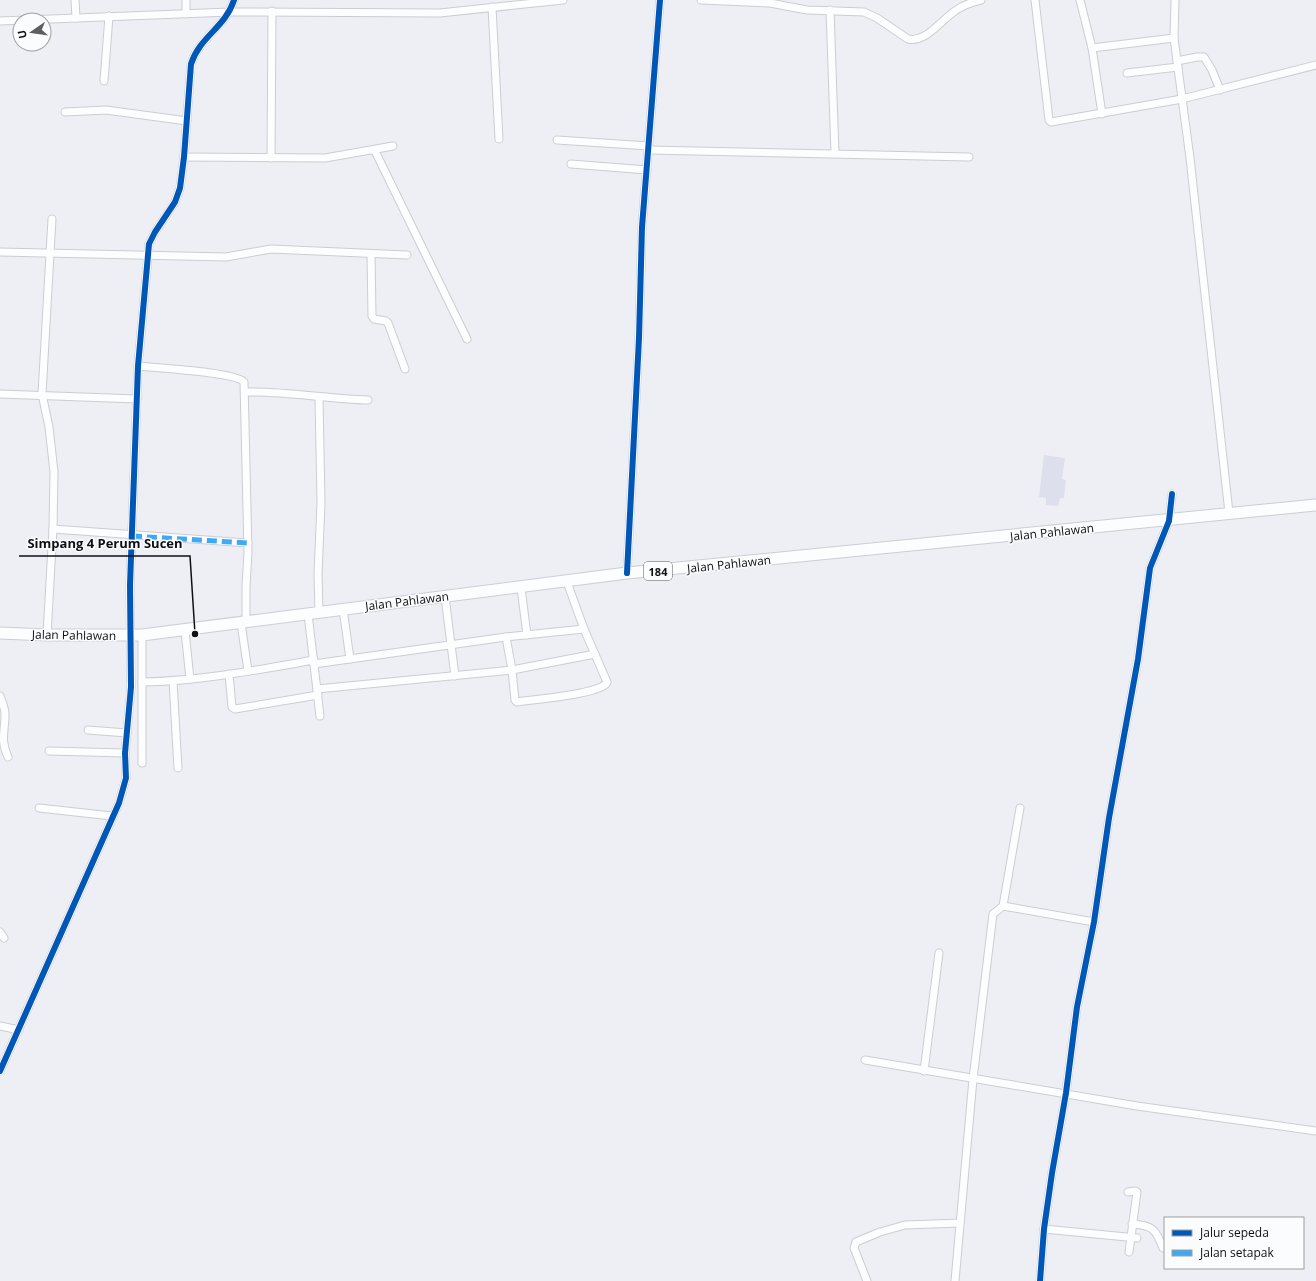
<svg xmlns="http://www.w3.org/2000/svg" width="1316" height="1281" viewBox="0 0 1316 1281" font-family="'Open Sans',sans-serif">
  <style>
    .built { fill: #dde0ec }
    .lines { fill: none; stroke-linecap: round; stroke-linejoin: round }
    .minor-casing { stroke: #cccdd2; stroke-width: 9 }
    .primary-casing { stroke: #cccdd2; stroke-width: 13 }
    .minor { stroke: #fcfdfe; stroke-width: 7 }
    .primary { stroke: #fcfdfe; stroke-width: 11 }
    .quiet { stroke: #3fa9f5; stroke-width: 5; stroke-dasharray: 10 5; stroke-linecap: butt }
    .cycleway-casing { stroke: #fbfcfe; stroke-width: 8 }
    .cycleway { stroke: #0057b8; stroke-width: 6 }
    .labels { text-anchor: middle; dominant-baseline: central; stroke-width: 3; stroke-linejoin: round; paint-order: stroke }
    .shield { fill: #fbfcfe; stroke: #56575a; stroke-width: 1 }
    .shield-label { font-size: 11px; font-weight: bold; fill: #0f1013 }
    .street-label { font-size: 12px; fill: #0f1013; stroke: #fbfcfe }
    .leader { fill: none; stroke: #0f1013; stroke-width: 1.5 }
    .callout-dot { fill: #0f1013; stroke: #fbfcfe; stroke-width: 1.5 }
    .callout-label { font-size: 13px; text-anchor: middle; font-weight: bold; fill: #0f1013; stroke: #fbfcfe; stroke-width: 3; stroke-linejoin: round; paint-order: stroke }
  </style>
  <rect width="100%" height="100%" fill="#eeeff5"/>
  <!-- built -->
  <polygon class="built" points="1044,455 1065,458 1062,479 1066,480 1064,498 1060,498 1058,506 1046,505 1046,498 1039,497"/>
  <g class="lines">
    <defs>
      <g id="minor">
        <polyline points="75,0 76,18"/>
        <polyline points="186,0 186,13"/>
        <path d="M701,0L770,3L807,10L864,12L877,18L908,39C926,43 941,20 955,11C963,5 972,2 981,0"/>
        <polyline points="1035,0 1049,120 1051,122 1182,99 1316,65"/>
        <polyline points="1080,0 1092,48 1102,114"/>
        <polyline points="1175,0 1174,38 1190,158 1229,513"/>
        <polyline points="492,7 499,139"/>
        <polyline points="830,10 835,154"/>
        <polyline points="0,21 230,12 440,13 563,0"/>
        <polyline points="1092,48 1174,38"/>
        <polyline points="1177,61 1197,57 1204,57 1212,70 1220,90"/>
        <polyline points="1127,73 1178,67"/>
        <polyline points="104,81 109,16"/>
        <polyline points="65,112 106,110 187,121"/>
        <polyline points="557,140 649,146"/>
        <polyline points="649,150 969,157"/>
        <polyline points="375,151 467,339"/>
        <polyline points="184,157 325,158 393,146"/>
        <polyline points="271,158 272,11"/>
        <polyline points="571,164 647,170"/>
        <polyline points="0,252 226,257 271,249 407,255"/>
        <polyline points="371,254 372,316 374,319 386,321 388,323 405,369"/>
        <path d="M138,366C155,368 236,372 244,382L248,552L246,587V622"/>
        <path d="M246,392C286,391 327,399 368,400"/>
        <polyline points="0,394 137,399"/>
        <polyline points="53,529 248,543"/>
        <polyline points="627,573 639,338 642,227 660,0"/>
        <polyline points="521,588 527,635"/>
        <polyline points="445,597 455,676"/>
        <polyline points="343,609 350,659"/>
        <polyline points="319,612 318,574 321,503 319,398"/>
        <polyline points="308,614 320,716"/>
        <polyline points="241,623 248,671"/>
        <polyline points="185,631 190,679"/>
        <polyline points="47,635 53,529 54,472 49,427 42,394 52,219"/>
        <path d="M506,637L512,670L515,700L517,702C536,699 593,695 606,684L607,682L584,629"/>
        <polyline points="314,664 506,637 584,629 567,582"/>
        <polyline points="229,674 232,707 235,709 318,695"/>
        <polyline points="173,681 178,768"/>
        <path d="M142,682C200,681 257,670 314,660"/>
        <polyline points="317,689 512,670 595,654"/>
        <path d="M0,696C2,702 5,708 5,714C5,733 0,739 8,757"/>
        <polyline points="88,730 127,733"/>
        <polyline points="49,751 125,753"/>
        <polyline points="142,763 142,635"/>
        <polyline points="39,808 112,816"/>
        <polyline points="1003,906 1020,808"/>
        <polyline points="0,932 4,938"/>
        <polyline points="0,1026 19,1030"/>
        <polyline points="865,1060 1137,1106 1316,1131"/>
        <path d="M0,1071L119,803L126,778L125,753L131,687L130,585L138,366L149,244L155,232L175,202L180,188L184,157L191,64C200,36 225,28 234,0"/>
        <polyline points="924,1071 939,953"/>
        <polyline points="1128,1192 1135,1191 1137,1192 1129,1252"/>
        <path d="M1132,1224C1153,1225 1156,1230 1163,1248"/>
        <polyline points="1044,1229 1137,1238"/>
        <polyline points="867,1281 854,1248 856,1242 880,1232 905,1225 960,1223"/>
        <polyline points="955,1281 973,1079 993,914 1003,906 1094,922"/>
        <polyline points="1040,1281 1044,1229 1052,1173 1066,1093 1077,1007 1094,922 1109,818 1138,659 1150,568 1169,521 1172,494"/>
      </g>
      <polyline id="primary" points="0,633 47,635 142,635 627,573 1316,505"/>
    </defs>
    <!-- minor casing -->
    <use href="#minor" class="minor-casing"/>
    <!-- primary casing -->
    <use href="#primary" class="primary-casing"/>
    <!-- minor -->
    <use href="#minor" class="minor"/>
    <!-- primary -->
    <use href="#primary" class="primary"/>
    <!-- quiet -->
    <polyline class="quiet" points="132,536 248,543"/>
    <defs>
      <g id="cycleway">
        <polyline points="627,573 639,338 642,227 660,0"/>
        <path d="M0,1071L119,803L126,778L125,753L131,687L130,585L138,366L149,244L155,232L175,202L180,188L184,157L191,64C200,36 225,28 234,0"/>
        <polyline points="1040,1281 1044,1229 1052,1173 1066,1093 1077,1007 1094,922 1109,818 1138,659 1150,568 1169,521 1172,494"/>
      </g>
    </defs>
    <!-- cycleway casing -->
    <use href="#cycleway" class="cycleway-casing"/>
    <!-- cycleway -->
    <use href="#cycleway" class="cycleway"/>
  </g>
  <g class="labels">
    <!-- shield labels -->
    <rect class="shield" x="644" y="562" width="28" height="18" rx="3"/>
    <g class="shield-label">
      <text x="658" y="571">184</text>
    </g>
    <!-- street labels -->
    <g class="street-label">
      <text transform="translate(1052 532) rotate(-6)">Jalan Pahlawan</text>
      <text transform="translate(729 564) rotate(-6)">Jalan Pahlawan</text>
      <text transform="translate(407 601) rotate(-7)">Jalan Pahlawan</text>
      <text transform="translate(74 635) rotate(1)">Jalan Pahlawan</text>
    </g>
  </g>
  <!-- callouts -->
  <path class="leader" d="M195 634L190 556H19"/>
  <circle class="callout-dot" cx="195" cy="634" r="4"/>
  <g class="callout-label">
    <text x="105" y="548">Simpang 4 Perum Sucen</text>
  </g>
  <!-- legend -->
  <rect x="1164" y="1217" width="140" height="52" fill="#fbfcfe" stroke="#9d9ea0"/>
  <rect x="1172" y="1230" width="20" height="6" fill="#0057b8" stroke="#9d9ea0"/>
  <text x="1200" y="1237" font-size="12" fill="#0f1013">Jalur sepeda</text>
  <rect x="1172" y="1250" width="20" height="6" fill="#3fa9f5" stroke="#9d9ea0"/>
  <text x="1200" y="1257" font-size="12" fill="#0f1013">Jalan setapak</text>
  <!-- north arrow -->
  <g transform="translate(32 32) rotate(257)"><circle r="19" fill="#fbfcfe" stroke="#9d9ea0"/>
  <path d="M0-3L7 15L0 10L-7 15Z" fill="#5d5e62"/>
  <text y="-6" font-size="11" font-weight="bold" text-anchor="middle" fill="#0f1013">U</text>
  </g>
</svg>
